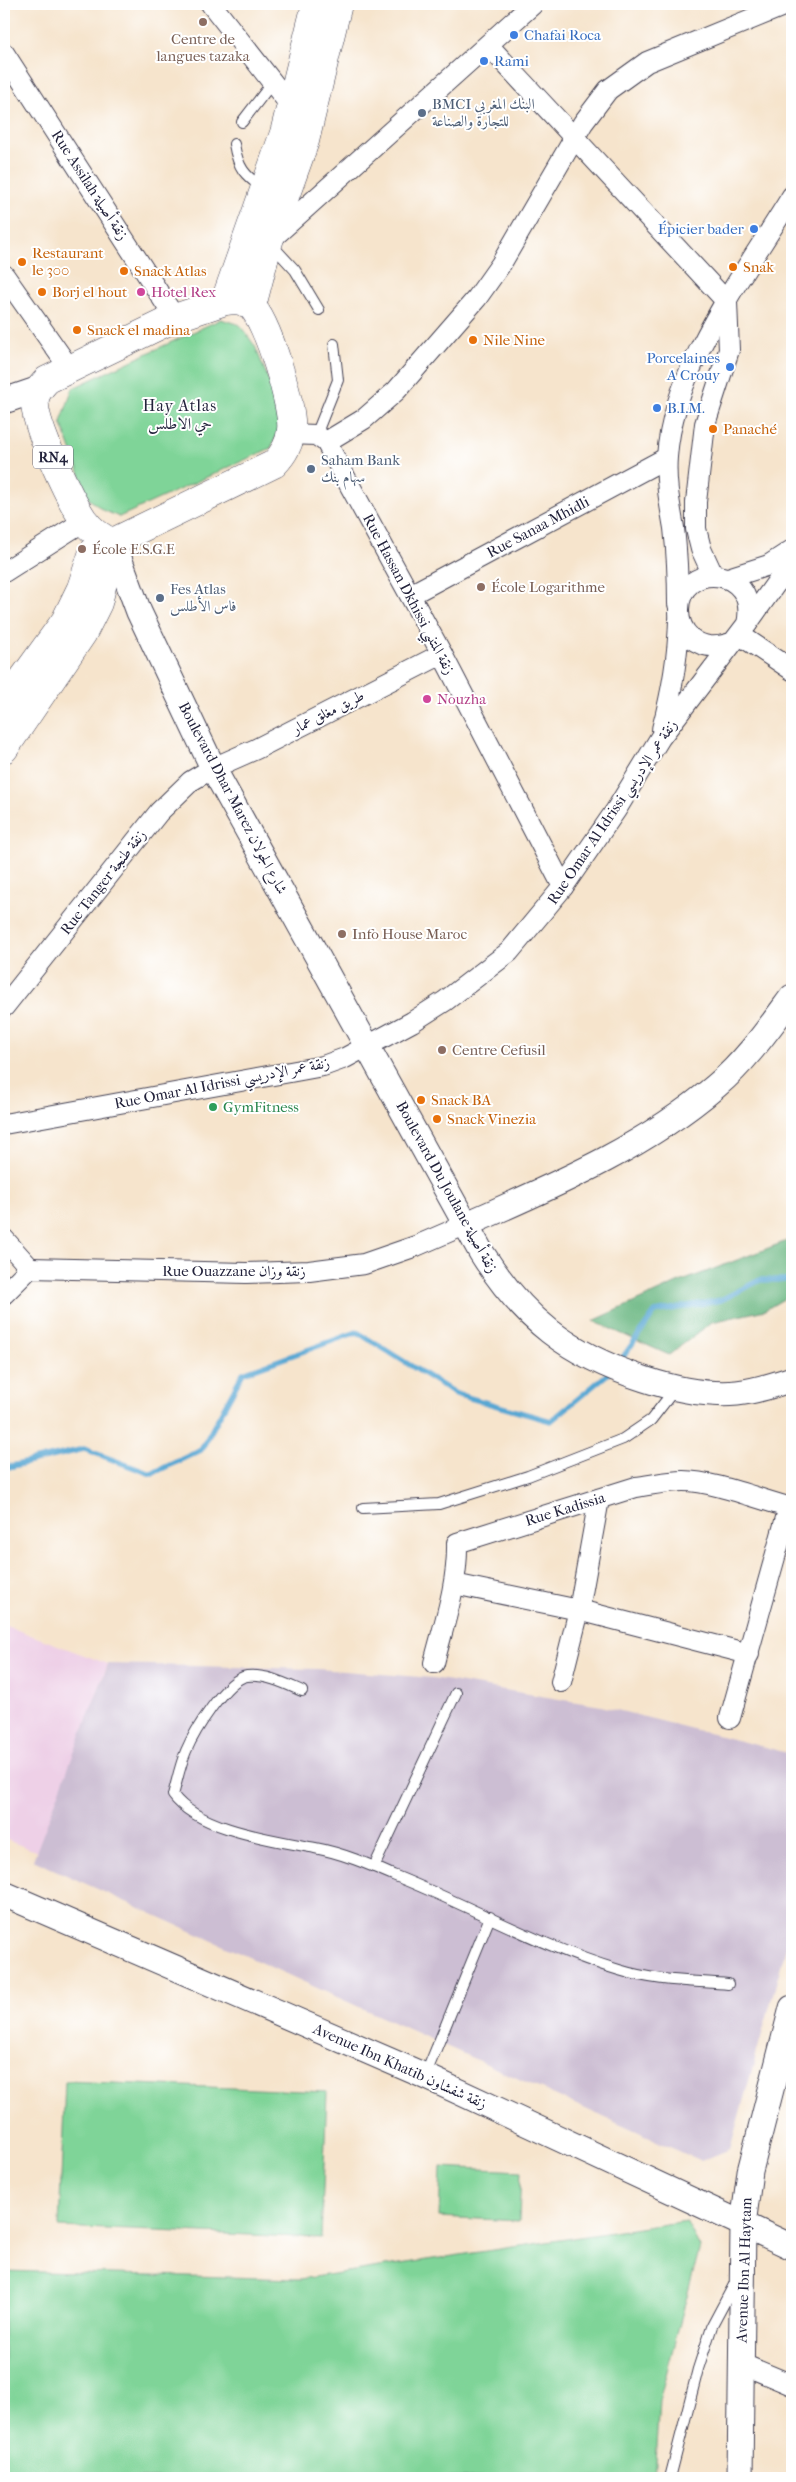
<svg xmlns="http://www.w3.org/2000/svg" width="796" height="2482" viewBox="0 0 796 2482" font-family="'IM FELL French Canon',Amiri,serif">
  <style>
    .built { fill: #eed0e7 }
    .industrial { fill: #ccbed3 }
    .green { fill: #7fd498; stroke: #507b6a }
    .forest { fill: #67b680; stroke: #446c5e }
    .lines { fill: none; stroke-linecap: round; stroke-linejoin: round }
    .stream { stroke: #59a7d3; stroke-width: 5.5 }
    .service-casing { stroke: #423f51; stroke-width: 12 }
    .minor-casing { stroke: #423f51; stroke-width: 22 }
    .tertiary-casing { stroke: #423f51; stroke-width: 27 }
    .primary-casing { stroke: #423f51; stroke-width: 29 }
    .service { stroke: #fff; stroke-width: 10 }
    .minor { stroke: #fff; stroke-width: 20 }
    .tertiary { stroke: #fff; stroke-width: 25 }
    .primary { stroke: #fff; stroke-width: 28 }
    .education-dot { fill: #8d6e63; stroke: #fff; stroke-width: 2 }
    .shop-dot { fill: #3f7fe0; stroke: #fff; stroke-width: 2 }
    .service-dot { fill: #5c6f8a; stroke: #fff; stroke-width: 2 }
    .food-dot { fill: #e8710a; stroke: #fff; stroke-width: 2 }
    .hotel-dot { fill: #d1479c; stroke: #fff; stroke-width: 2 }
    .leisure-dot { fill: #2e9e5b; stroke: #fff; stroke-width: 2 }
    .labels { text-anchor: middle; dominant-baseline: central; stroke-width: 4; stroke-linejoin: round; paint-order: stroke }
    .shield { fill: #fff; stroke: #646476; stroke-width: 1 }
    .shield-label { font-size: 14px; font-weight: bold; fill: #22223b }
    .shop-label { font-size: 15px; fill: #366cbe; stroke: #fff; text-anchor: start }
    .education-label { font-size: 15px; fill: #785e54; stroke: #fff; text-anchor: start }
    .service-label { font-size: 15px; fill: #4e5e75; stroke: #fff; text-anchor: start }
    .street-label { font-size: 15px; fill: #22223b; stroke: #fff }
    .food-label { font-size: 15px; fill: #c56008; stroke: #fff; text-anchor: start }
    .hotel-label { font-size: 15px; fill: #b23c85; stroke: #fff; text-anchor: start }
    .leisure-label { font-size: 15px; fill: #27864d; stroke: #fff; text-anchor: start }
    .neighbourhood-label { font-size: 16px; letter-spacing: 1px; fill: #22223b; stroke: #fff }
  </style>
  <rect width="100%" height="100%" fill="#fff"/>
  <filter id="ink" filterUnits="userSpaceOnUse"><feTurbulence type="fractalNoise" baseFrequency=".02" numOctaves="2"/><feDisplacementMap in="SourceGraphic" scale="10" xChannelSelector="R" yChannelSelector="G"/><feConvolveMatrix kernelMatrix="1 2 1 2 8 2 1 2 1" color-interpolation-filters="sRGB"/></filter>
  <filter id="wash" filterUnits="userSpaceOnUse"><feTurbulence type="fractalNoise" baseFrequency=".0096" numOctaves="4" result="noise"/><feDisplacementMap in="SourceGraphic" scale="20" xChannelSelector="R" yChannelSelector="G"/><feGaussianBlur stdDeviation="1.12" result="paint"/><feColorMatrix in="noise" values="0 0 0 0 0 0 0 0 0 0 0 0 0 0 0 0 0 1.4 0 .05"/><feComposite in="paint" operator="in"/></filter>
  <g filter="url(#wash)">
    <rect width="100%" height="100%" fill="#f6e4cc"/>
    <!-- built -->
    <polygon class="built" points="4,1625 108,1664 38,1852 4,1839"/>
    <!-- industrial -->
    <polygon class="industrial" points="108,1664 318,1669 433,1678 601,1706 792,1754 792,1926 730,2149 701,2161 33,1860"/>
    <!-- green -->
    <g class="green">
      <polygon points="221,319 240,325 255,346 281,411 280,429 271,448 119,517 103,510 89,499 61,422 73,388"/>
      <polygon points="65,2081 327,2092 321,2238 59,2227"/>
      <polygon points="441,2167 521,2171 519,2221 439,2217"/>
      <polygon points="686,2221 700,2247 659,2401 654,2478 4,2478 4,2271 300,2279"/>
    </g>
    <!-- forest -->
    <polygon class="forest" points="792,1239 792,1294 765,1310 712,1322 669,1355 593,1321 677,1283"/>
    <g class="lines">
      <!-- stream -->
      <g class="stream">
        <polyline points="618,1364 655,1312 721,1300 760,1280 792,1280"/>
        <polyline points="4,1468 84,1449 151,1474 201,1450 243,1373 357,1332 456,1394 551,1421 610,1372"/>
      </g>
    </g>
  </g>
  <g filter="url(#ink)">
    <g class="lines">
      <defs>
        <g id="service">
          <polyline points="242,122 272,83"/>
          <path d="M234,144C238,168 244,175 264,189"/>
          <polyline points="271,244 295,270 319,310"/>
          <polyline points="316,435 338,380 334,344"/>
          <polyline points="363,1508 439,1504 528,1476 623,1439 651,1420 675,1389"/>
          <path d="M302,1691C286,1684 266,1674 247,1676C226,1679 194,1732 186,1751C180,1765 177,1781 173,1795C198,1830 274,1840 315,1848C342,1853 368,1864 393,1875C469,1905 541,1947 619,1970C654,1981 691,1981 728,1984"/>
          <polyline points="374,1867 456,1693"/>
          <polyline points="425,2076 490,1917"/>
          <polyline points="670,2478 698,2369 712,2326 736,2281"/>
        </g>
        <g id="minor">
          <polyline points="211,4 291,106"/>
          <polyline points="488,45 727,302 729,350 705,424 696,502 696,529 701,549 713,575"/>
          <polyline points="4,53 175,318"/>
          <polyline points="270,240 533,4"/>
          <polyline points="4,275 70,369"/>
          <polyline points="290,434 316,435 326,442 442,654 563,887"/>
          <polyline points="326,442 364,419 396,391 477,298 501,264 583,123 608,90 647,62 788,4"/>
          <polyline points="4,572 84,521"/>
          <polyline points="728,578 769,565 792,550"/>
          <polyline points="410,595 666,458"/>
          <path d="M678,604C678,579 677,554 674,528C670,505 665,481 667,457C673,366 746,272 792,196"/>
          <polyline points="747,624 792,561"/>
          <polyline points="740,635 792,670"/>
          <path d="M662,729C672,692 678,658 679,620"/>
          <polyline points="4,1007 159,812 191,781 213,768 256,749 442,654"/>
          <path d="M4,1124L323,1066L345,1058L412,1022L445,1001L509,952L563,887L616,810L660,738L747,624C760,565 678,560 679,611C679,621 683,631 691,638C703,648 716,648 731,643"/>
          <polyline points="4,1239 30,1268"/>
          <polyline points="4,1294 30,1268 246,1273 309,1271 364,1264 416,1246 467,1224"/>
          <polyline points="454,1584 579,1610 749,1654"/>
          <path d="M434,1663C444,1623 458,1584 457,1543L636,1487C652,1485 667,1481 683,1481C714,1481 761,1500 792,1508"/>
          <polyline points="561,1682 579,1610 599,1499"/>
          <polyline points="730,1718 789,1507"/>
          <polyline points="742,2364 792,2385"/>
        </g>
        <g id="tertiary">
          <polyline points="4,401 39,389"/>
          <path d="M113,542L139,612L213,768L481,1252C524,1320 568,1354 644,1379C674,1389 705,1396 737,1393C756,1391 774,1385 792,1379"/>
          <path d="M467,1224C553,1186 644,1148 716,1086C746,1061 769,1028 792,997"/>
          <polyline points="4,1894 425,2076 792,2247"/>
          <polyline points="740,2478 743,2225 750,2171 792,2008"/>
        </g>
        <g id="primary">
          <path d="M225,301C234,300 243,299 251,306C267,320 294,408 291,430C290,443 283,455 274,464L113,542C101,538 91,530 83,519C70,499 32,422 35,399C36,391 42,386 47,380L175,318Z"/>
          <polyline points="225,301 284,133 316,4"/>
          <polyline points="252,306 269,241 305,141 338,4"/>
          <polyline points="4,705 65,621 81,588 93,552"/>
          <polyline points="4,749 83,633 98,603 113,542"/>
        </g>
      </defs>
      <!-- service casing -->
      <use href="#service" class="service-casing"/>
      <!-- minor casing -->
      <use href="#minor" class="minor-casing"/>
      <!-- tertiary casing -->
      <use href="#tertiary" class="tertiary-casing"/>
      <!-- primary casing -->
      <use href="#primary" class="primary-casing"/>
      <!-- service -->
      <use href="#service" class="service"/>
      <!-- minor -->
      <use href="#minor" class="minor"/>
      <!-- tertiary -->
      <use href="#tertiary" class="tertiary"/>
      <!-- primary -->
      <use href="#primary" class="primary"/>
    </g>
  </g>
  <!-- markers -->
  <g class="education-dot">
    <circle cx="203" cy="22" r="5"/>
    <circle cx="82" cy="549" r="5"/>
    <circle cx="481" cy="587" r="5"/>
    <circle cx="342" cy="934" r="5"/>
    <circle cx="442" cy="1050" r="5"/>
  </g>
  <g class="shop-dot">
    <circle cx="514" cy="35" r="5"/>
    <circle cx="484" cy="61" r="5"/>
    <circle cx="754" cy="229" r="5"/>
    <circle cx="730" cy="367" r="5"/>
    <circle cx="657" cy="408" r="5"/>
  </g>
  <g class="service-dot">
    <circle cx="422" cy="113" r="5"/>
    <circle cx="311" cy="469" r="5"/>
    <circle cx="160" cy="598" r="5"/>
  </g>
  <g class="food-dot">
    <circle cx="22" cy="262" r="5"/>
    <circle cx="733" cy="267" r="5"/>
    <circle cx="124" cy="271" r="5"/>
    <circle cx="42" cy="292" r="5"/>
    <circle cx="77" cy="330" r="5"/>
    <circle cx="473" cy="340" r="5"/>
    <circle cx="713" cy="429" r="5"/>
    <circle cx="421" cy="1100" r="5"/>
    <circle cx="437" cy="1119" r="5"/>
  </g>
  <g class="hotel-dot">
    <circle cx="141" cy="292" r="5"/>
    <circle cx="427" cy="699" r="5"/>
  </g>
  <circle class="leisure-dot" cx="213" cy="1107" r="5"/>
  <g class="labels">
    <!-- shield labels -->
    <rect class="shield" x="33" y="445.5" width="40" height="23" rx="4"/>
    <g class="shield-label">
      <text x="53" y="457">RN4</text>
    </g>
    <!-- shop labels -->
    <g class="shop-label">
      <text x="524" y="35">Chafai Roca</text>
      <text x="494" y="61">Rami</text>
      <text x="744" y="229" text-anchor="end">Épicier bader</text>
      <text x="720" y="358" text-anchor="end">Porcelaines<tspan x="720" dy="17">A Crouy</tspan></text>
      <text x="667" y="408">B.I.M.</text>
    </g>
    <!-- education labels -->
    <g class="education-label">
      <text x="203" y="39" text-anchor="middle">Centre de<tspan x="203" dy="17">langues tazaka</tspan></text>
      <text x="92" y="549">École E.S.G.E</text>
      <text x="491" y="587">École Logarithme</text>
      <text x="352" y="934">Info House Maroc</text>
      <text x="452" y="1050">Centre Cefusil</text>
    </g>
    <!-- service labels -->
    <g class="service-label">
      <text x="432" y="104">BMCI البنك المغربي<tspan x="432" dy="17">للتجارة والصناعة</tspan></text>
      <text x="321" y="460">Saham Bank<tspan x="321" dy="17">سهام بنك</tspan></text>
      <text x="170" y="589">Fes Atlas<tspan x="170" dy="17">فاس الأطلس</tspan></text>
    </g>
    <!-- street labels -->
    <g class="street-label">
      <text transform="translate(90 185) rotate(57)">Rue Assilah زنقة أصيلة</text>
      <text transform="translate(538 527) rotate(-28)">Rue Sanaa Mhidli</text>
      <text transform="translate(409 594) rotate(62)">Rue Hassan Dkhissi زنقة المتنبي</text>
      <text transform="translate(328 712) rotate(-27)">طريق مغلق عمار</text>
      <text transform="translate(233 798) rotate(62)">Boulevard Dhar Marez شارع الجولان</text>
      <text transform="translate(612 812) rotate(-56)">Rue Omar Al Idrissi زنقة عمر الإدريسي</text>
      <text transform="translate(103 882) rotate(-52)">Rue Tanger زنقة طنجة</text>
      <text transform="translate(222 1083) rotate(-11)">Rue Omar Al Idrissi زنقة عمر الإدريسي</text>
      <text transform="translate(447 1187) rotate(61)">Boulevard Du Joulane زنقة أصيلة</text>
      <text x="234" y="1271">Rue Ouazzane زنقة وزان</text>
      <text transform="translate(565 1509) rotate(-17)">Rue Kadissia</text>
      <text transform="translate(400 2066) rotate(24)">Avenue Ibn Khatib زنقة شفشاون</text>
      <text transform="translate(744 2270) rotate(-88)">Avenue Ibn Al Haytam</text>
    </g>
    <!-- food labels -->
    <g class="food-label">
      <text x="32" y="253">Restaurant<tspan x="32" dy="17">le 300</tspan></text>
      <text x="743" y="267">Snak</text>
      <text x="134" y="271">Snack Atlas</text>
      <text x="52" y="292">Borj el hout</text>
      <text x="87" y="330">Snack el madina</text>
      <text x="483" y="340">Nile Nine</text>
      <text x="723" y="429">Panaché</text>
      <text x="431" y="1100">Snack BA</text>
      <text x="447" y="1119">Snack Vinezia</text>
    </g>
    <!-- hotel labels -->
    <g class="hotel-label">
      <text x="151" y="292">Hotel Rex</text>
      <text x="437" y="699">Nouzha</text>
    </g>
    <!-- leisure labels -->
    <g class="leisure-label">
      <text x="223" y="1107">GymFitness</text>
    </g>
    <!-- neighbourhood labels -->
    <g class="neighbourhood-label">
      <text x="180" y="405">Hay Atlas<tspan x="180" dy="18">حي الاطلس</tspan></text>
    </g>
  </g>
  <!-- margin -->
  <rect width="796" height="2482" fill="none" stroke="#fff" stroke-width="20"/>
</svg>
